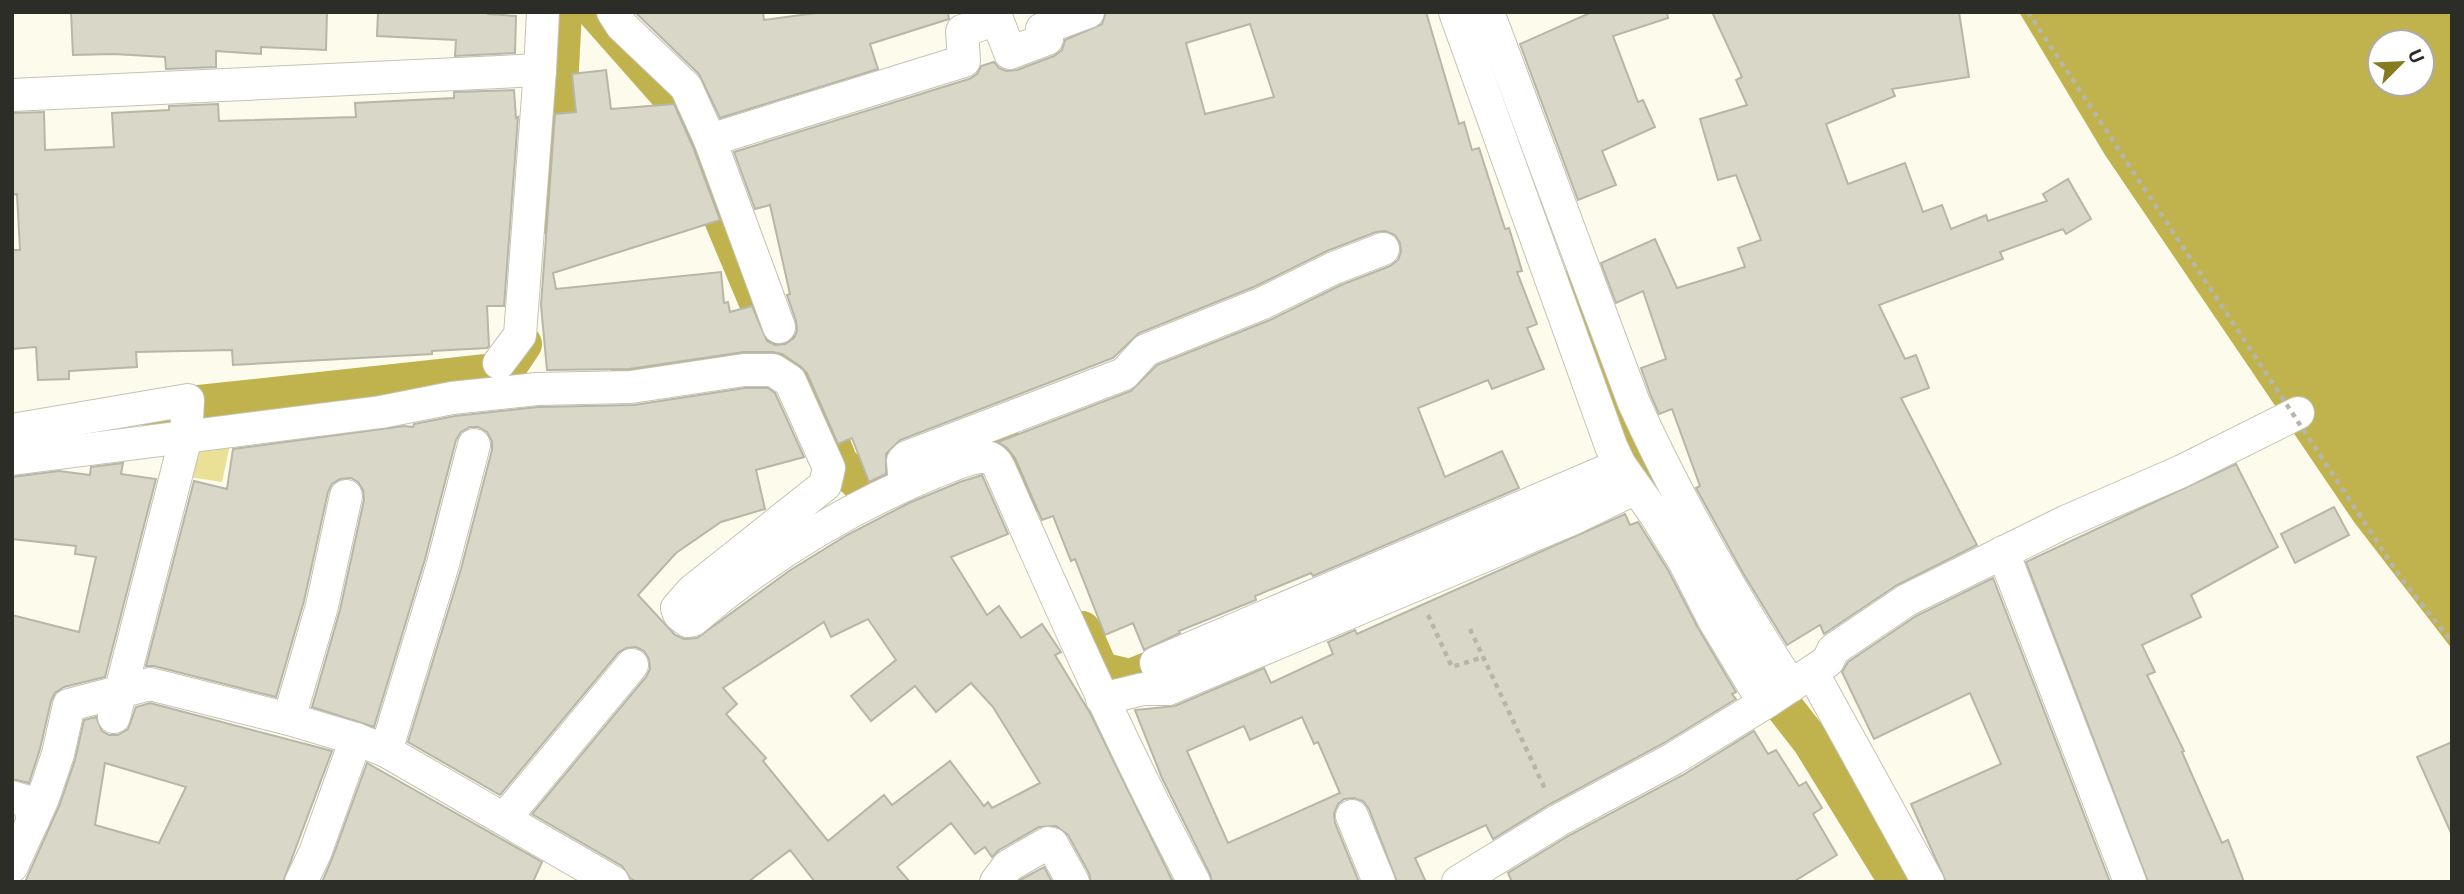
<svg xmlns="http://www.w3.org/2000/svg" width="2464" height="894" viewBox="0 0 2464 894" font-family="Roboto,sans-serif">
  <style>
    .green { fill: #eae196 }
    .water { fill: #c0b34d; fill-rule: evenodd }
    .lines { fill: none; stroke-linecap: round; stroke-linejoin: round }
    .canal { stroke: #c0b34d; stroke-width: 38 }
    .building { fill: #d8d7c8; stroke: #b7b6a7; stroke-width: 2; fill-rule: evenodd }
    .minor-casing { stroke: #c4c3b4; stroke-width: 34 }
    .path { stroke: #b7b6aa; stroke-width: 4.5; stroke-dasharray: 5 5; stroke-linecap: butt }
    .minor { stroke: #fff; stroke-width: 32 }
    .path-bridge { stroke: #b7b6aa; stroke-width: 4.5; stroke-dasharray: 5 5; stroke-linecap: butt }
  </style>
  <rect width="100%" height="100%" fill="#fdfbec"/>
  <!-- green -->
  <polygon class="green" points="232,436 222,482 182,476 191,440"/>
  <!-- water -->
  <path class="water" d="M2019,12H2452V649L2354,522L2105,155ZM2380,42H2422V84H2380Z"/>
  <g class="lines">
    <!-- canal -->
    <g class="canal">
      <polyline points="596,12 672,98 775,343 809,385 839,463 858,481 998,434 1025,497"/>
      <polyline points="542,215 559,87 563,12"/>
      <polyline points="1570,289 1641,472 1662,507"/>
      <polyline points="630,373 763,346"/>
      <polyline points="152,409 505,371 523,344"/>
      <polyline points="1082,630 1100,671 1130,678 1192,654"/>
      <polyline points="1756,664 1774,694 1811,741 1898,882"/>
    </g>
  </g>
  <!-- building -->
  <g class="building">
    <polygon points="71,12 327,12 326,50 261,47 261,54 216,51 216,67 166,69 165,57 114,54 73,55"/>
    <polygon points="378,12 488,12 488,14 516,16 515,53 455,56 456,40 377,36"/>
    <polygon points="635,12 763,12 764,20 824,12 948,12 949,19 870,44 878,69 720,118 699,74"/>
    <path d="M1106,12H1426L1459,124L1464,122L1472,150L1479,148L1505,229L1509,228L1522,271L1517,272L1537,324L1527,328L1544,369L1492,389L1488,380L1418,408L1445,477L1502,451L1519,488L1313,576L1311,573L1255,596L1256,600L1179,631L1180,633L1144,650L1133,623L1105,635L1075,559L1071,561L1053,516L1042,520L1015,458L1007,448L998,442L1131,391L1157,365L1270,320L1341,285L1390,266L1398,260L1401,252L1400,243L1395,235L1385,231L1376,232L1327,251L1256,286L1139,333L1113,358L900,440L886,454V474L869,482L852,438L838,444L807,373L800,366L782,354L773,352H744L629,369L547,370L541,305L555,114L576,112L572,74L606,70L611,109L674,104L693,147L720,220L553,273L556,289L721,272L724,303L728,302L730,312L752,306L767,341L775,345L785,344L794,338L797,331L796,321L787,295L790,294L770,205L755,209L734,152L969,79L977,74L981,66L994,62L999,68L1006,71L1017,70L1054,56L1062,50L1065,40L1102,24ZM1250,24L1274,97L1205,114L1186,43Z"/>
    <polygon points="1592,12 1667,12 1668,18 1613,36 1638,102 1643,100 1655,127 1602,151 1616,185 1578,200 1520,44"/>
    <polygon points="1712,12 1959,12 1969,77 1892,89 1895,96 1826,124 1848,184 1905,163 1923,212 1942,205 1951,229 1986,215 1988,221 2047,201 2043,194 2068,179 2091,219 2066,234 2063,229 2000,252 2003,259 1879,305 1905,359 1916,355 1929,388 1901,398 1977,545 1897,585 1824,634 1820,625 1787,645 1743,573 1696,488 1700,486 1672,409 1659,414 1651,396 1641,368 1666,359 1643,291 1616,303 1601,263 1655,239 1677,288 1745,267 1738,248 1761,240 1736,175 1718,180 1700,119 1747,105 1736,80 1742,77"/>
    <polygon points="514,90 516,118 518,117 504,306 487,306 489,346 487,348 432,351 432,354 233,365 232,350 136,352 137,367 69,371 69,379 38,380 36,347 12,349 12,250 20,250 17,194 12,195 12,113 44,112 45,150 114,147 112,113 169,110 169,106 218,104 219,121 356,117 355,103 454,98 454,92"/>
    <path d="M745,388H768L775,393L804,457L756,470L765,509L721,522L676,553L638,595L675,635L684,639L697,638L789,571L847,535L909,503L960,482L982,475L1008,534L951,557L987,615L999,606L1021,638L1042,624L1061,652L1055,655L1090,713L1173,882H1091L1089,873L1068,835L1056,826L1039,827L999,850L992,857L985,847L975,854L951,823L897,867L910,882H815L790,850L748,882H637L630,878L622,866L532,814L646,677L650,669L649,659L644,651L636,647L626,648L618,653L500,795L408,742L461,569L492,450V441L487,432L478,427H470L461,432L456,440L425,559L374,727L312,707L340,610L364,500L363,490L358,482L351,478L340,479L332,484L328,492L304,601L276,697L154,666H146L194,481L227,489L233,449L404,426L413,427L414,424L455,416L538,407L634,405ZM868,619L896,660L851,696L871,721L915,686L936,712L971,683L993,707L1040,783L992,808L988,802L984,806L950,761L892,805L884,795L828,841L763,761L766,758L726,714L737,704L723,688L824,622L831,637Z"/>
    <polygon points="123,463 121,474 156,479 105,677 64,687 55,693 51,701 40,749 29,783 12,779 12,615 79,632 96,557 75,554 76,546 12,539 12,477 59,471 90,475 91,467"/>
    <polygon points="2236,464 2278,547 2191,595 2201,617 2142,645 2155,672 2147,675 2184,751 2182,752 2222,843 2228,840 2244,882 2148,882 2026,562"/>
    <polygon points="2334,507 2349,535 2295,563 2281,534"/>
    <path d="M1625,514L1630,525L1638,522L1668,570L1698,628L1736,692L1732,694L1736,699L1664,743L1550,804L1493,839L1486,825L1415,858L1426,882H1397L1369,809L1363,801L1354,798L1344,799L1338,804L1334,814L1335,823L1359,882H1212L1210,874L1162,778L1135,710L1175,706L1264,668L1271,683L1333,654L1328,642L1355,630L1357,634ZM1302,717L1314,744L1318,742L1340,793L1228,843L1187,751L1244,726L1250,740Z"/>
    <polygon points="1993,578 2110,882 1946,882 1911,804 2001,764 1970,693 1874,739 1842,672 1848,662 1916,616"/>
    <path d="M150,703L332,751L283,882H25L60,804L75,760L84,720L96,717L102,731L109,735H118L128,729L136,707ZM105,763L186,787L159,843L95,825Z"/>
    <polygon points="1754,731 1768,754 1776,750 1799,786 1806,782 1822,808 1813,814 1837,855 1793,882 1512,882 1508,873 1568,836 1683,775"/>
    <polygon points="2452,742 2452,835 2417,757"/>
    <polygon points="367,763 542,862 533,882 322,882 332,859"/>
    <polygon points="1044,867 1052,882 1019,882 1020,880"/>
  </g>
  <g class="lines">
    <defs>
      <g id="minor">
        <polyline points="613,12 622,26 686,87 710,140"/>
        <polyline points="1455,12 1611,446 1620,465 1655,514 1684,561 1714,620 1764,703"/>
        <path d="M1488,12L1634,403C1679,502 1732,594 1791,686"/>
        <polyline points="12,95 540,70 543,12"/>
        <polyline points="779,327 710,140 964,61 962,31 997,19 1010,53 1047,39 1042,29 1088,12"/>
        <polyline points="499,363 520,335 540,70"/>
        <polyline points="12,430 188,400 186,437 114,717"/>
        <path d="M12,459L381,412L452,398L537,389L631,387L744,370H773L790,381L829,468L825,485L692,591L677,608L679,614L688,621L693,620C767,557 845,509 935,472C948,467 974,455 987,457C995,459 998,465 1001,472C1062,611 1123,748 1194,882"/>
        <polyline points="905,485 903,461 907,457 1124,374 1146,350 1263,303 1334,268 1383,249"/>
        <polyline points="2003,552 2130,882"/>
        <polyline points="1812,672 1928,882"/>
        <polyline points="1168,689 1156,663 1620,465"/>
        <polyline points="1102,699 1143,689 1168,689 1572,519 1636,488"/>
        <polyline points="289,719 322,606 346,496"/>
        <polyline points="386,751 443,564 474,445"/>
        <polyline points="12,797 29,802 33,821"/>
        <polyline points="1352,816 1379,882"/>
        <polyline points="505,818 632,665"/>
        <polyline points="12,866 43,798 58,754 69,705 150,684 289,719 356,739 386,751 613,882"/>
        <polyline points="301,882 315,853 356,739"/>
        <polyline points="996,882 1008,866 1048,843 1052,844 1073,882"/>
        <polyline points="1458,882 1559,820 1673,759 1768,701 1828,661 1833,650 1907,600 2065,522 2182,471 2298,413"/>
      </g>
    </defs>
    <!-- minor casing -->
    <use href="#minor" class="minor-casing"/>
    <!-- path -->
    <g class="path">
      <polyline points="1428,615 1452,667 1483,657"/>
      <polyline points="1470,629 1546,791"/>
    </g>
    <!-- minor -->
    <use href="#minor" class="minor"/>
    <!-- path-bridge -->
    <polyline class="path-bridge" points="2028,12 2401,578 2452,642"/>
  </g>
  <!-- border -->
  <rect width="2464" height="894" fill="none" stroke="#2d2d27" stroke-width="28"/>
  <!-- north arrow -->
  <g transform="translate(2401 63) rotate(66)"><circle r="33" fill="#ffffff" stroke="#ababa9" stroke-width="2"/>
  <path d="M0-5L12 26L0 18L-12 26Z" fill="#867b21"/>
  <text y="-10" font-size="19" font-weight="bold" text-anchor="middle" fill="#2d2d27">U</text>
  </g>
</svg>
